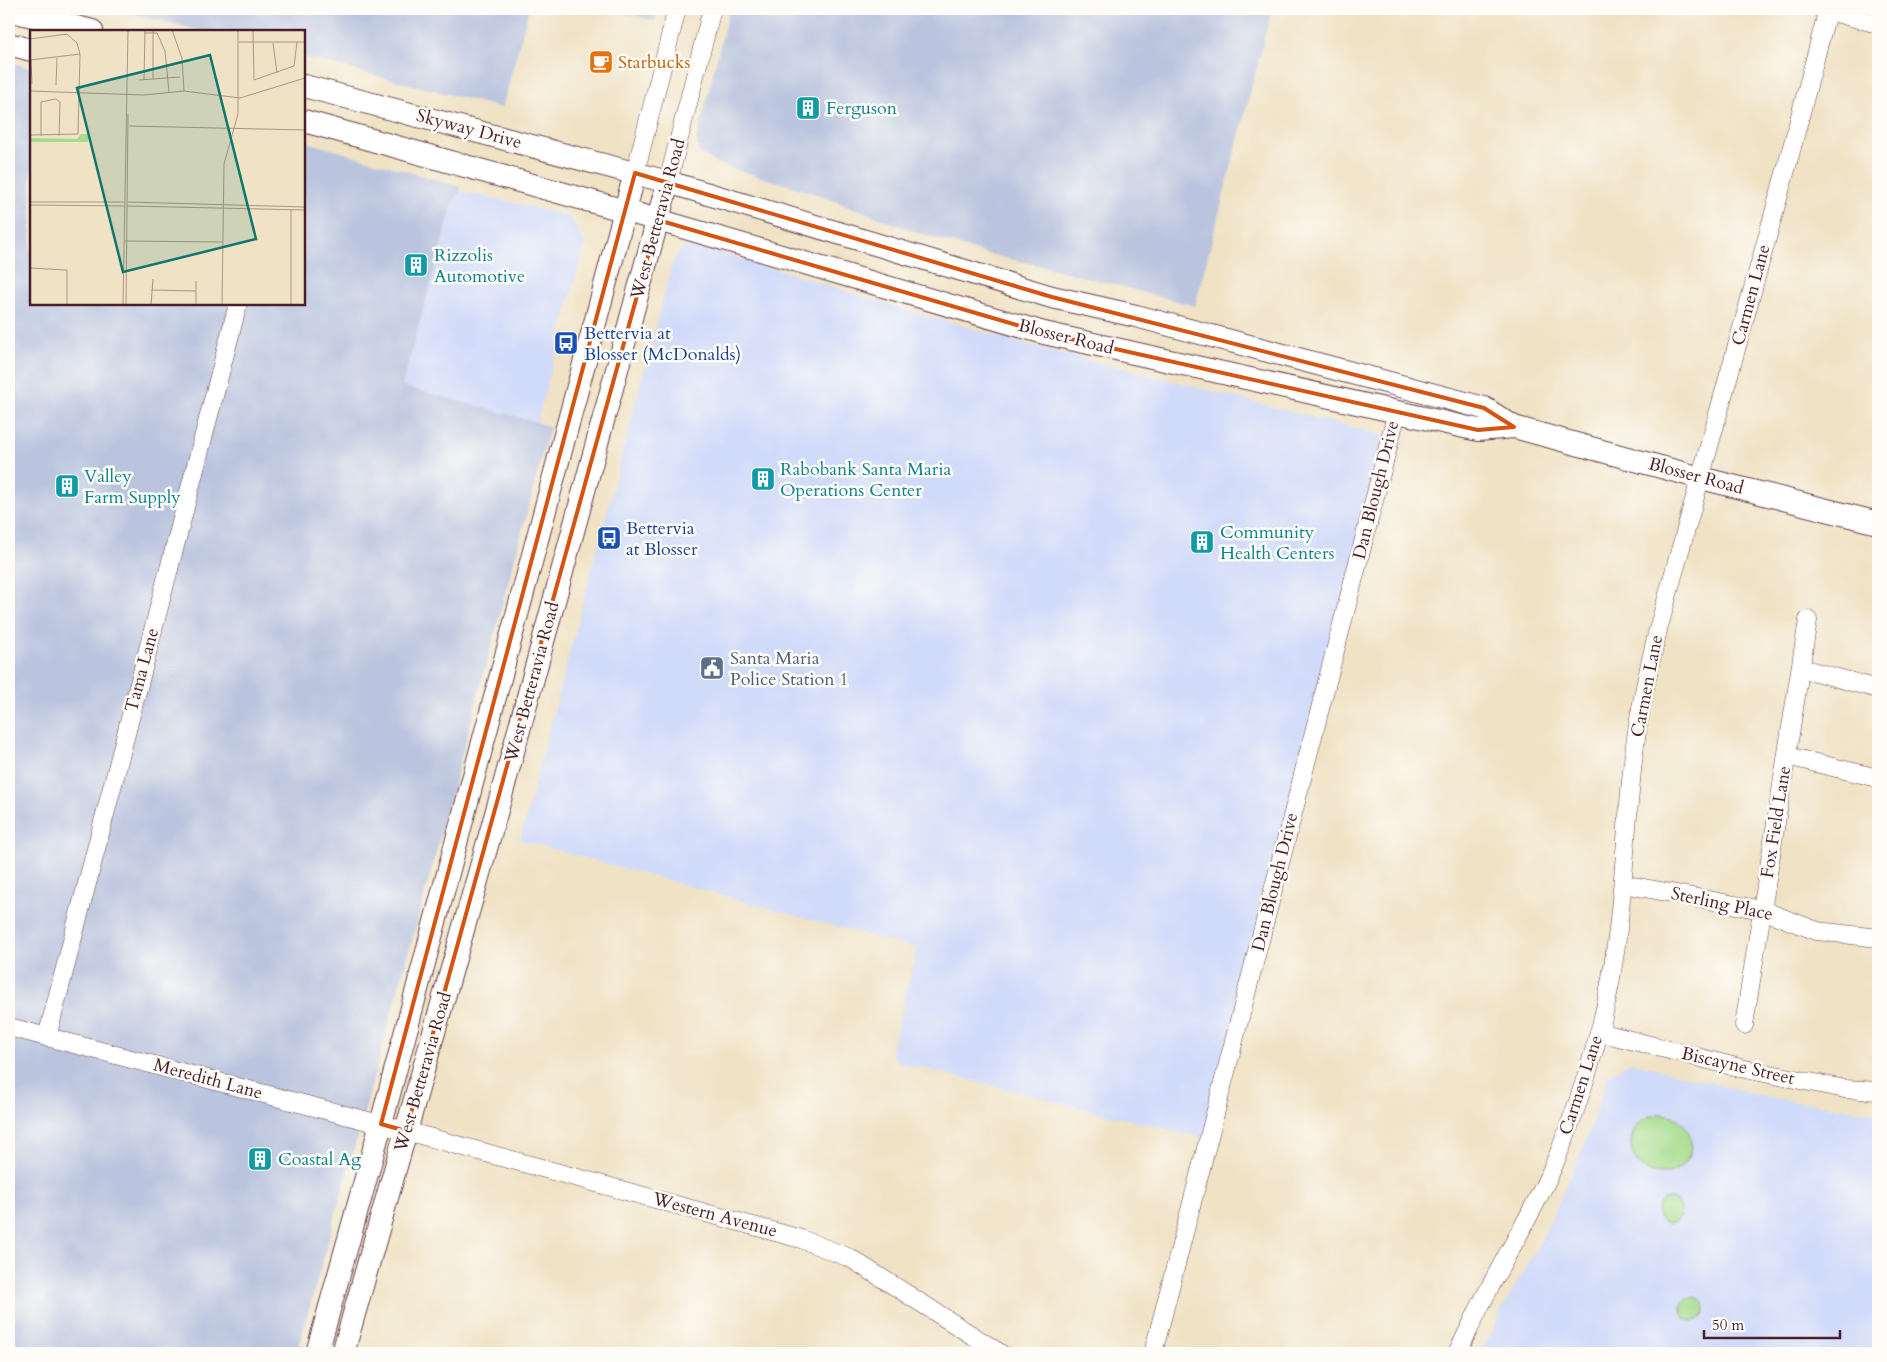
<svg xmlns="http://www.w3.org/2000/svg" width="1887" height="1362" viewBox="0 0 1887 1362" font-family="Cardo,serif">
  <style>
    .built { fill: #d0daf9 }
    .industrial { fill: #bac4de }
    .green { fill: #a5dc8c; stroke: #787e5c }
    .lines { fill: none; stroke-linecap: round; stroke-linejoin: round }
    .minor-casing { stroke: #633c42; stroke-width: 19 }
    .major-casing { stroke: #633c42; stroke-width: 24 }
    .minor { stroke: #fff; stroke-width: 18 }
    .major { stroke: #fff; stroke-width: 22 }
    .marked { fill: none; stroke: #d8530f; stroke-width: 4; stroke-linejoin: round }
    .labels { text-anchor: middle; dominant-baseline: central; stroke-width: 5; stroke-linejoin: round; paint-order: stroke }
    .food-label { font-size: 18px; fill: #c56008; stroke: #fdfcf7; text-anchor: start }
    .culture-label { font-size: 18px; fill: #0d838f; stroke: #fdfcf7; text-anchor: start }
    .street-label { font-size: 18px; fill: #4a1f2b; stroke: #fdfcf7 }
    .transit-label { font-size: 18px; fill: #164399; stroke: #fdfcf7; text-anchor: start }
    .service-label { font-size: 18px; fill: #4e5e75; stroke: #fdfcf7; text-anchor: start }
    .inset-road { fill: none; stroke: #ae9487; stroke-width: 1 }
    .view { fill: #0f766e; fill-opacity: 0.15; stroke: #0f766e; stroke-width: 2.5 }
    .inset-edge { fill: none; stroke: #4a1f2b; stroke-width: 2.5 }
  </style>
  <rect width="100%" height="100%" fill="#fdfcf7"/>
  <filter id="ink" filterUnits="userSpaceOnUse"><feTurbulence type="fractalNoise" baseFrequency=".02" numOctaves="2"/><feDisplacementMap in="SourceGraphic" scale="10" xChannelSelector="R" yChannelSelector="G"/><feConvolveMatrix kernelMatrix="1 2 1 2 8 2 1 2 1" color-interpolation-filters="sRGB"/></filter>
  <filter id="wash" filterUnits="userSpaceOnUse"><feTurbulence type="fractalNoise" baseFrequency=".0096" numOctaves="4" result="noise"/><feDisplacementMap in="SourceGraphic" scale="20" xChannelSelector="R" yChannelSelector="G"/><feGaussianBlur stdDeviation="1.12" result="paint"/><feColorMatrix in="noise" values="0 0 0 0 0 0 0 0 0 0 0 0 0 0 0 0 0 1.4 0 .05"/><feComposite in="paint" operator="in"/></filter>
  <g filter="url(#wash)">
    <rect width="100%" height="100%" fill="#f0e2c4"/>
    <!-- built -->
    <g class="built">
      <polygon points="460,191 541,209 571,218 585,243 537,422 402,387 453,203"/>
      <polygon points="690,245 718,251 897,307 1026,344 1406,441 1394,448 1209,1140 898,1062 893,1057 892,1049 917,949 520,840 673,261 679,251"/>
      <polygon points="1631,1062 1765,1097 1878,1113 1878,1353 1481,1353 1504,1305 1542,1239 1584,1146 1608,1075"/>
    </g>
    <!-- industrial -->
    <g class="industrial">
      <polygon points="113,9 529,9 502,108 304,57 304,31 202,31"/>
      <polygon points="608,9 658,9 655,21"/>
      <polygon points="729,9 1272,9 1195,306 1055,269 987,254 919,233 814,193 718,164 704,155 699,152 697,139"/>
      <polygon points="9,62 31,68 31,304 304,304 304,141 460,187 460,191 453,203 402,386 533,421 550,427 421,908 297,1353 9,1353"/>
    </g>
    <!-- green -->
    <g class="green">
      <circle cx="1661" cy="1144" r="30"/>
      <circle cx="1669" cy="1211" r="12"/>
      <circle cx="1693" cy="1309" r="12"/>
    </g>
  </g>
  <g filter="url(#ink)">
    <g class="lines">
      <defs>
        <g id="minor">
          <polyline points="1821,9 1878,24"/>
          <polyline points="635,173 677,9"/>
          <polyline points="668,182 712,9"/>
          <polyline points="1801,668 1878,689"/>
          <polyline points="1787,756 1878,778"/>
          <polyline points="1623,884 1762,910 1817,931 1878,938"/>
          <polyline points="1744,1025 1808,620"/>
          <polyline points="9,1027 406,1131 801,1239 850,1258 1000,1353"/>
          <polyline points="1599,1032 1740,1068 1845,1089 1878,1091"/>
          <polyline points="47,1037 238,304"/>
          <polyline points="1153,1353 1397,412"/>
          <path d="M1457,1353C1469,1330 1479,1307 1491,1285C1513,1243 1538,1203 1556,1160C1573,1119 1587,1076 1599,1033C1623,944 1623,852 1633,761C1638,717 1647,674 1658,630L1787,166L1828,9"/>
        </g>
        <g id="major">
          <polyline points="9,10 92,31"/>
          <polyline points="9,44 31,50"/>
          <polyline points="304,86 668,182 1052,297 1136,316 1484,408 1514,427 1701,478 1878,523"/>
          <polyline points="304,121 658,220 1044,333 1478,430 1514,427"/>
          <polyline points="317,1353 381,1124 635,173"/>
          <polyline points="343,1353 501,796 668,182"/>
        </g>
      </defs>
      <!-- minor casing -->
      <use href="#minor" class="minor-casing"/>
      <!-- major casing -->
      <use href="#major" class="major-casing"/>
      <!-- minor -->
      <use href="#minor" class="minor"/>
      <!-- major -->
      <use href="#major" class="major"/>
    </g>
  </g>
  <!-- marked area -->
  <path class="marked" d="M635,173L1052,297L1484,408L1514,427L1478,430L1044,333L658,220L406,1131L381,1124Z"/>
  <!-- icons -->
  <defs>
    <symbol id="cafe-square" viewBox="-11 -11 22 22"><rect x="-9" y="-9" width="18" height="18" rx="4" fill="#e8710a" stroke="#fdfcf7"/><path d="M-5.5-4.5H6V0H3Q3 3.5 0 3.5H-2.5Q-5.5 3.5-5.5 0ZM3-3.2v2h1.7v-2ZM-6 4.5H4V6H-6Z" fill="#fff"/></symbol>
    <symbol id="building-square" viewBox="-11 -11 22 22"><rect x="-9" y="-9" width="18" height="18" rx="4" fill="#0f9aa8" stroke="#fdfcf7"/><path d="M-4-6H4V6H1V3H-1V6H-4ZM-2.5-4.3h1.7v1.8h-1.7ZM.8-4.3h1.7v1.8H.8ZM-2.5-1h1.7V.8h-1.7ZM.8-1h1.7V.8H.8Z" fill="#fff"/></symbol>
    <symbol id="bus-square" viewBox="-11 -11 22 22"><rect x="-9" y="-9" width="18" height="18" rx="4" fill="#1a4fb4" stroke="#fdfcf7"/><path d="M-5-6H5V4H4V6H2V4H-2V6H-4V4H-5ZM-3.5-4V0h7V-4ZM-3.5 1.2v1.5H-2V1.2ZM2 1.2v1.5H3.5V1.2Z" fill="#fff"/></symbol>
    <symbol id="civic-square" viewBox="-11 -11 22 22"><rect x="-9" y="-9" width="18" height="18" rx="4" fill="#5c6f8a" stroke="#fdfcf7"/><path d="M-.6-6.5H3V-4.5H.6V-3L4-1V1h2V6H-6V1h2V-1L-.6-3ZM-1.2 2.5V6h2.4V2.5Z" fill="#fff"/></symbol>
  </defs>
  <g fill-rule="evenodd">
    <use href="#cafe-square" x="587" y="48" width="28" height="28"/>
    <use href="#building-square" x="794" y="94" width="28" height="28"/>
    <use href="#building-square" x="402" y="251" width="28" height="28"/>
    <use href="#bus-square" x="552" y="329" width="28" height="28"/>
    <use href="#building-square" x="749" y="465" width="28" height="28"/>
    <use href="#building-square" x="53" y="472" width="28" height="28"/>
    <use href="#bus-square" x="595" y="524" width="28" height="28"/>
    <use href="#building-square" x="1188" y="528" width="28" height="28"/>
    <use href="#civic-square" x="698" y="654" width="28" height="28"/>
    <use href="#building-square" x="246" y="1145" width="28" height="28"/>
  </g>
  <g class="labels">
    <!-- food labels -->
    <g class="food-label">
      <text x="618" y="62">Starbucks</text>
    </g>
    <!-- culture labels -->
    <g class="culture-label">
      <text x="826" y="108">Ferguson</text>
      <text x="434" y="255">Rizzolis<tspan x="434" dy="21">Automotive</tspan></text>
      <text x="780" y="469">Rabobank Santa Maria<tspan x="780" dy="21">Operations Center</tspan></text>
      <text x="84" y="476">Valley<tspan x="84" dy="21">Farm Supply</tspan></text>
      <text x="1220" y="532">Community<tspan x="1220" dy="21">Health Centers</tspan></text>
      <text x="278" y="1159">Coastal Ag</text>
    </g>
    <!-- street labels -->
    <g class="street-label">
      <text transform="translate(469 129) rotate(15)">Skyway Drive</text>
      <text transform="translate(658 219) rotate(-75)">West Betteravia Road</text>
      <text transform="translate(1751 295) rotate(-75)">Carmen Lane</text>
      <text transform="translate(1066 337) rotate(14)">Blosser Road</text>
      <text transform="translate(1696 476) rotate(15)">Blosser Road</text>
      <text transform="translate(1376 490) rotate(-76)">Dan Blough Drive</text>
      <text transform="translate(142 670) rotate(-75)">Tama Lane</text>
      <text transform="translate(532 682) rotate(-75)">West Betteravia Road</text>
      <text transform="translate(1647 686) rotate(-79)">Carmen Lane</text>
      <text transform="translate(1776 822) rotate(-81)">Fox Field Lane</text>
      <text transform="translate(1275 882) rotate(-76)">Dan Blough Drive</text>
      <text transform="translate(1722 904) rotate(12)">Sterling Place</text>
      <text transform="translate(1738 1066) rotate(13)">Biscayne Street</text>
      <text transform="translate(423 1072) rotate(-74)">West Betteravia Road</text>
      <text transform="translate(208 1079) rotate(15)">Meredith Lane</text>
      <text transform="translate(1581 1085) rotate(-72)">Carmen Lane</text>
      <text transform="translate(715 1215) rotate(15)">Western Avenue</text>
    </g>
    <!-- transit labels -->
    <g class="transit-label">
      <text x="584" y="333">Bettervia at<tspan x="584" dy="21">Blosser (McDonalds)</tspan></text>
      <text x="626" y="528">Bettervia<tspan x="626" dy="21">at Blosser</tspan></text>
    </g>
    <!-- service labels -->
    <g class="service-label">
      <text x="730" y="658">Santa Maria<tspan x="730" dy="21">Police Station 1</tspan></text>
    </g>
  </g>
  <!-- overview -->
  <g transform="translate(30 30)">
    <rect width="275" height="275" fill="#f0e2c4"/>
    <path d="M51,104H59L58,112H0V108L47,109Z" fill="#a5dc8c"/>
    <path class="inset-road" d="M123,0V49M142,0L152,28L154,61M223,0L224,50L264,36L267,12M114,3H127L135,21L139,62M0,9L37,4L47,13L50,24L48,104L0,105M209,12H275M243,13L247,43M0,30L50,24M1,30L2,54M109,50L150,47M114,50L115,0M26,55L27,28M0,61L114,65L154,61L210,68L275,48M99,96L275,100M11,106V72L26,69L30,72L29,106M0,172H94M98,172L275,177M0,175L94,176M97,176L275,180M95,211L192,212M0,238L37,240V275M166,251V275M121,260L166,261M93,275L98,0M96,275L98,84M121,275L123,249M192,275L194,134L208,84V0M261,275V179"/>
    <path class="view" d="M180,25L226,209L93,242L47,58Z"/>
    <rect width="275" height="275" class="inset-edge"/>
  </g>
  <!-- margin -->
  <rect width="1887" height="1362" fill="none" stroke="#fdfcf7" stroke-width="30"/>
  <!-- scale -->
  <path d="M1704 1330v8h136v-8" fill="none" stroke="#4a1f2b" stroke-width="2.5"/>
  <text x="1712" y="1330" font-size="15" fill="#4a1f2b" stroke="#fdfcf7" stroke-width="4" paint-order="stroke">50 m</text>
</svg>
